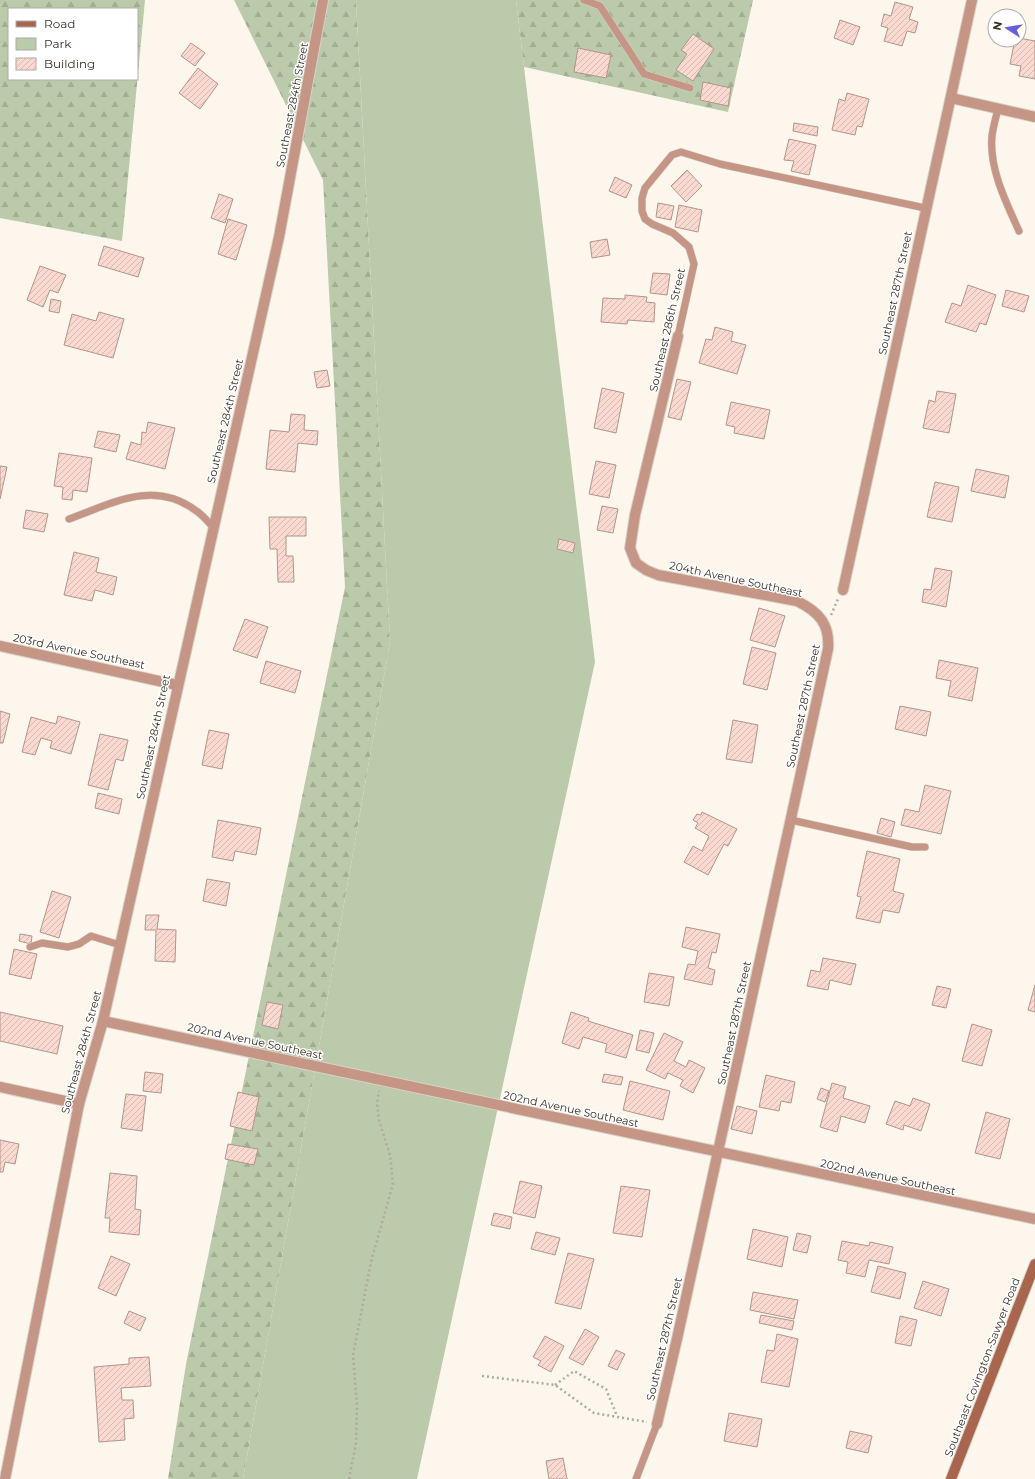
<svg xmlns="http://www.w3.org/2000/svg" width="1035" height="1479" viewBox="0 0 1035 1479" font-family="Montserrat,sans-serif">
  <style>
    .green { fill: #bbcaaa }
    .forest { fill: url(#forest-firs); fill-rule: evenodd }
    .building { fill: url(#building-hatch); stroke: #b2948b }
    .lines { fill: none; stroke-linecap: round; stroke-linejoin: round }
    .lane-casing { stroke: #d9d2c8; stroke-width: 8 }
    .street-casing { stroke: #d9d2c8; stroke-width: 12 }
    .secondary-casing { stroke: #d9d2c8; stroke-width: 12 }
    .path { stroke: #b0a99f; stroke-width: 2.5; stroke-dasharray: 2 3; stroke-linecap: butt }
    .lane { stroke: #c59686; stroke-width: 7 }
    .street { stroke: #c59686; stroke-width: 10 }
    .secondary { stroke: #a9664f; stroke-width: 10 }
    .labels { text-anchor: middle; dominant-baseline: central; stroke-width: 3; stroke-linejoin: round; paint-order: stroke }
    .street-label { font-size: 11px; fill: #362f25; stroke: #fff }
  </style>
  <defs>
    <pattern id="forest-firs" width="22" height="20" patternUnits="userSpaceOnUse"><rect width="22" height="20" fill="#bbcaaa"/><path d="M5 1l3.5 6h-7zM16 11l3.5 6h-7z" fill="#a1ae92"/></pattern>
    <pattern id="building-hatch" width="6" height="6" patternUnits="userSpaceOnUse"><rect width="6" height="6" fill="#fad9d0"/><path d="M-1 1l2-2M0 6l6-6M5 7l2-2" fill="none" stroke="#d7bbb2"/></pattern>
  </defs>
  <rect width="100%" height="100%" fill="#fdf6ec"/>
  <!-- green -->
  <polygon class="green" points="356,0 516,0 595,662 417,1479 243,1479 390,642"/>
  <!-- forest -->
  <g class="forest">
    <path d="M0,0H145L122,241L0,218ZM9,9H137V79H9Z"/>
    <polygon points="234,0 356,0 390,642 243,1479 168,1479 186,1364 345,587 323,180"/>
    <polygon points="516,0 753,0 728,112 524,67"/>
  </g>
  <!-- building -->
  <g class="building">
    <polygon points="895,2 913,7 909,19 918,22 915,33 907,31 902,46 884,41 888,28 881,26 884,14 891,16"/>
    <polygon points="840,20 860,27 853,45 834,38"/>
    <polygon points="693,34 714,49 693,81 676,70 687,54 681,50"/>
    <polygon points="1019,38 1035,41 1035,79 1019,76 1021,66 1010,64 1014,44 1018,44"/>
    <polygon points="191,43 205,53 195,66 181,56"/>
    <polygon points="578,48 611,55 606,78 574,72"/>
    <polygon points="198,68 218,84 200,109 179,93"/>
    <polygon points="703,82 731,88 728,106 700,100"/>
    <polygon points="847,93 869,99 862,127 857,126 855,135 832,130 839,99 845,101"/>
    <polygon points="794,123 818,127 817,136 793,131"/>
    <polygon points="789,139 816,145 809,175 791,171 794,161 784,160"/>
    <polygon points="687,170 702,186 686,202 671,186"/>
    <polygon points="615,177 632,185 626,198 609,191"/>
    <polygon points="219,194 233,199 225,223 211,218"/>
    <polygon points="658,203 674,206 671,220 656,217"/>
    <polygon points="679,205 702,210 698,232 675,227"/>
    <polygon points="228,219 247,225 236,260 218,254"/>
    <polygon points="607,239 610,255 592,258 590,242"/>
    <polygon points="104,246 144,258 138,277 98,265"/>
    <polygon points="40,266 66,275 58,293 50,290 43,307 27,300"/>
    <polygon points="653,273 670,274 667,295 650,293"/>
    <polygon points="968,285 996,295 986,325 980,323 976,332 945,322 952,303 961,306"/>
    <polygon points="1006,290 1029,296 1024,312 1002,306"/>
    <polygon points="625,295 647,297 646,302 655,303 654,322 628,320 627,324 601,322 603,298 625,299"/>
    <polygon points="51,299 61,301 59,313 49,311"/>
    <polygon points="99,312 124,319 113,358 64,345 72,314 96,321"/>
    <polygon points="715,327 733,332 731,341 746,345 737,374 699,363 706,339 712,340"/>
    <polygon points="327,370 330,386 317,388 314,372"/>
    <polygon points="677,379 691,382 681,420 668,417"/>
    <polygon points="602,388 624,393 616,433 594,428"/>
    <polygon points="937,391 956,394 949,433 923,428 929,400 935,402"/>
    <polygon points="731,402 770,410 764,439 734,433 735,427 726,425"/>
    <polygon points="291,414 305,415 304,430 318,431 317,445 298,443 295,472 266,469 270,430 289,432"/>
    <polygon points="148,422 175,428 165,469 126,459 131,442 141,445 142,432 146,433"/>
    <polygon points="98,431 120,435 116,452 94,447"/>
    <polygon points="59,453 92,458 87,492 73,490 72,500 62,499 63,487 54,486"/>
    <polygon points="596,461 616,465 609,498 589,494"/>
    <polygon points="0,466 7,467 0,499"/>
    <polygon points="976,469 1009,476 1005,498 971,491"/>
    <polygon points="935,482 959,487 952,522 927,517"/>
    <polygon points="602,506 618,509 613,533 597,530"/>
    <polygon points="26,510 48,514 44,532 23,528"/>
    <polygon points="269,517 306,517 306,536 286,536 286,556 293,556 294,582 278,582 277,549 270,549"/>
    <polygon points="559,539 575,543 573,553 557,549"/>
    <polygon points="74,552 99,558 96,572 117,577 113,595 95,590 92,601 64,595"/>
    <polygon points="935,568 952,571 946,607 922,602 924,589 931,590"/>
    <polygon points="759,608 785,616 775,647 750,640"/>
    <polygon points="245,619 268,627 257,658 233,650"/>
    <polygon points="752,647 776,653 767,690 743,684"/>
    <polygon points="939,660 978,668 972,701 948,696 951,681 936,678"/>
    <polygon points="266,661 301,671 295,693 260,683"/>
    <polygon points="900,706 931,712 926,736 895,729"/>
    <polygon points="0,711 10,714 3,743 0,743"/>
    <polygon points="58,716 80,722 71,754 50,748 52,741 41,738 35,755 22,752 31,717 56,724"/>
    <polygon points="733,720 758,725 752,763 726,759"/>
    <polygon points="209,730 229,734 222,769 202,765"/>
    <polygon points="100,734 128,740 123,761 116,759 108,790 88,785"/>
    <polygon points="925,785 951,791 941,834 901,825 905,809 919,812"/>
    <polygon points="98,793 122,799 119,814 95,808"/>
    <polygon points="702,812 737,829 728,846 724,844 708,875 684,862 693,846 702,851 709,836 695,828 698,823 693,820 697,814 701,815"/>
    <polygon points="881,818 895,822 891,837 877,833"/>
    <polygon points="218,820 261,828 256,855 235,851 233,861 212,857"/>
    <polygon points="867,851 900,859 893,891 904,894 899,913 883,910 880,923 856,918 861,897 857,896"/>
    <polygon points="207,879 230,883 226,906 203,901"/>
    <polygon points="52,891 71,897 59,938 40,932"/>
    <polygon points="146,915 159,915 157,929 176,930 175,962 155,961 156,930 145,930"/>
    <polygon points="686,927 720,934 716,953 712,952 708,968 715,970 712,985 684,979 688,964 695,965 698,951 682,947"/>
    <polygon points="20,934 32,936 31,944 19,941"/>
    <polygon points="14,949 37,954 31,979 9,974"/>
    <polygon points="823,958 856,964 851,985 830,980 828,990 807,986 811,970 820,972"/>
    <polygon points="649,973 674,977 669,1006 644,1002"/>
    <polygon points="1035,985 1035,1012 1028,1010"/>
    <polygon points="937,986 951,989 946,1008 932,1005"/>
    <polygon points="267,1002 283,1005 278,1029 262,1025"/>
    <polygon points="0,1012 63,1026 57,1054 0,1041"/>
    <polygon points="571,1012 589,1018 588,1021 633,1035 626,1058 605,1052 607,1044 583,1037 579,1049 562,1043"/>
    <polygon points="972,1024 992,1030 982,1066 962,1061"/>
    <polygon points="640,1030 654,1033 649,1053 636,1050"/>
    <polygon points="664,1033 683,1042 674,1061 686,1067 689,1060 705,1068 693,1093 680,1086 683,1080 668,1073 665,1079 646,1070"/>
    <polygon points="145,1072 163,1074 161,1093 143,1091"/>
    <polygon points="604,1074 623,1077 621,1085 602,1082"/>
    <polygon points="766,1075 795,1082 791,1103 781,1101 779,1111 759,1107"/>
    <polygon points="630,1081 670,1091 663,1120 623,1110"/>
    <polygon points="832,1083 846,1087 843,1098 870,1106 865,1123 841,1116 837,1132 820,1127"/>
    <polygon points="821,1088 829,1091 825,1102 817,1099"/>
    <polygon points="238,1092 259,1097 252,1131 230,1126"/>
    <polygon points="126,1094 146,1096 142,1131 121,1128"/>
    <polygon points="913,1098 930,1104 921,1131 904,1125 903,1130 886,1124 895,1101 910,1106"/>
    <polygon points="737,1106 757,1111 752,1134 731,1129"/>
    <polygon points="986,1112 1010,1119 1000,1159 975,1153"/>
    <polygon points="0,1140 19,1144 15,1164 5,1162 3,1172 0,1172"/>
    <polygon points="228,1144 258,1149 254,1165 225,1159"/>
    <polygon points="110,1173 137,1176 135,1209 141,1210 139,1235 109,1232 110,1218 105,1218"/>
    <polygon points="520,1181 542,1186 535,1218 513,1213"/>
    <polygon points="621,1186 650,1190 642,1237 613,1233"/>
    <polygon points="494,1213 512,1217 510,1229 491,1225"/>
    <polygon points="753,1229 788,1237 782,1267 747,1259"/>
    <polygon points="536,1232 560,1238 555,1255 531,1249"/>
    <polygon points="797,1233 811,1236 807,1253 793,1250"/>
    <polygon points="842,1241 869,1246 870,1242 893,1247 889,1264 869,1260 865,1277 846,1273 848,1262 838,1260"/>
    <polygon points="568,1253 594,1259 581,1309 555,1303"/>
    <polygon points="111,1256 130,1264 116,1296 98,1288"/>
    <polygon points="878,1266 906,1273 900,1299 871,1292"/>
    <polygon points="923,1281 949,1289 941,1316 914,1308"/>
    <polygon points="753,1292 798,1300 794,1319 750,1310"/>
    <polygon points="129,1311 146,1318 140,1331 124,1323"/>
    <polygon points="761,1315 794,1321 792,1330 759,1323"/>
    <polygon points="900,1316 917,1320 911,1346 895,1343"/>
    <polygon points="585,1329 599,1337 583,1365 569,1358"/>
    <polygon points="777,1334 798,1339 789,1387 761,1382 767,1350 774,1351"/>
    <polygon points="545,1336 564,1346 551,1372 538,1365 541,1361 533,1357"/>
    <polygon points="616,1350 625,1354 617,1370 608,1366"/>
    <polygon points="149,1357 151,1386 121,1388 122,1400 133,1400 134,1418 124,1419 125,1440 99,1442 94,1367 129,1364 129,1358"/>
    <polygon points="729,1413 762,1419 757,1447 724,1441"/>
    <polygon points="850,1431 872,1436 868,1453 846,1448"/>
    <polygon points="563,1458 567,1479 549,1479 546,1461"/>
  </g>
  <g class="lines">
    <defs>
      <g id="lane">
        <polyline points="584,0 600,6 644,74 690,88"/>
        <path d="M998,109C996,117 993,127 992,136C989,169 1006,202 1019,231"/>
        <polyline points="678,336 694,264 689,247 673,233 652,224 645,219 642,211 642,198 645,188 672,155 681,152 720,164 925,208"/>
        <path d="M69,519C111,504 153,479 195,510C202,514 207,521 213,527"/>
        <polyline points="791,820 912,847 925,847"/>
        <polyline points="30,947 42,943 68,947 79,944 91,936 120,945"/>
        <polyline points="636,1479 657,1424"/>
      </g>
      <g id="street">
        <polyline points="951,98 1035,117"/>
        <polyline points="843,590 972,0"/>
        <polyline points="0,646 177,685"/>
        <polyline points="103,1021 1035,1219"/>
        <polyline points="0,1087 79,1104"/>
        <path d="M657,1424L677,1339L828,649C830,624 819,612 797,601L658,575L646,570L636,563L630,548L635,515L678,336"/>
        <polyline points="5,1479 79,1104 103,1021 279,237 323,0"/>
      </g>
      <polyline id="secondary" points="951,1479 1035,1264"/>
    </defs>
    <!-- lane casing -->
    <use href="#lane" class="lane-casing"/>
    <!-- street casing -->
    <use href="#street" class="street-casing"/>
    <!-- secondary casing -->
    <use href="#secondary" class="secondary-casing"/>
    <!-- path -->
    <g class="path">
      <polyline points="831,615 838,599"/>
      <polyline points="482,1376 555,1385 594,1413 647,1422"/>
      <polyline points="555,1385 574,1371 606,1389 617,1416"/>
      <polyline points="349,1479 356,1443 357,1406 353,1355 371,1262 393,1184 390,1155 379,1120 377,1103 379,1091"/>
    </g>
    <!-- lane -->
    <use href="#lane" class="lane"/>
    <!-- street -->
    <use href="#street" class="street"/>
    <!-- secondary -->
    <use href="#secondary" class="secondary"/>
  </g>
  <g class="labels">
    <!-- street labels -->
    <g class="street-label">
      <text transform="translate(292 105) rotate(-79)">Southeast 284th Street</text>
      <text transform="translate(895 293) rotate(-78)">Southeast 287th Street</text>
      <text transform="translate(667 330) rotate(-77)">Southeast 286th Street</text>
      <text transform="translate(225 421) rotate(-77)">Southeast 284th Street</text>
      <text transform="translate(736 579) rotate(12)">204th Avenue Southeast</text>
      <text transform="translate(79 651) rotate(12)">203rd Avenue Southeast</text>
      <text transform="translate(803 706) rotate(-78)">Southeast 287th Street</text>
      <text transform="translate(153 737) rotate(-78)">Southeast 284th Street</text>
      <text transform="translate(734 1023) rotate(-78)">Southeast 287th Street</text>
      <text transform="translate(255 1041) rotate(12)">202nd Avenue Southeast</text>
      <text transform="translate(81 1052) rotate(-75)">Southeast 284th Street</text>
      <text transform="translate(571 1109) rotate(12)">202nd Avenue Southeast</text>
      <text transform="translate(888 1177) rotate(12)">202nd Avenue Southeast</text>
      <text transform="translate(664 1339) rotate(-77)">Southeast 287th Street</text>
      <text transform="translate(982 1367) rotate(-69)">Southeast Covington-Sawyer Road</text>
    </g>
  </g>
  <!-- legend -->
  <rect x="8" y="8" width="130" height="72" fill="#ffffff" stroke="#afaca8"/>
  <rect x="16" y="21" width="20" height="6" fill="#a9664f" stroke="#afaca8"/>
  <text x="44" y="28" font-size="12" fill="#362f25">Road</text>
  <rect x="16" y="38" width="20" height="12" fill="#bbcaaa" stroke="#afaca8"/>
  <text x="44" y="48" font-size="12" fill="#362f25">Park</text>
  <rect x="16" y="58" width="20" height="12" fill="url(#building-hatch)" stroke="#afaca8"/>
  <text x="44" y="68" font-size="12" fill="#362f25">Building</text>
  <!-- north arrow -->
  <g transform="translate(1007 28) rotate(282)"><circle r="19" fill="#ffffff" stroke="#afaca8"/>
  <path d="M0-3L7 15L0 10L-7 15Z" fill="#655fd8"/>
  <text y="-6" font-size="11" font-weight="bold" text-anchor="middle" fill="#362f25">N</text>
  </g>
</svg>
